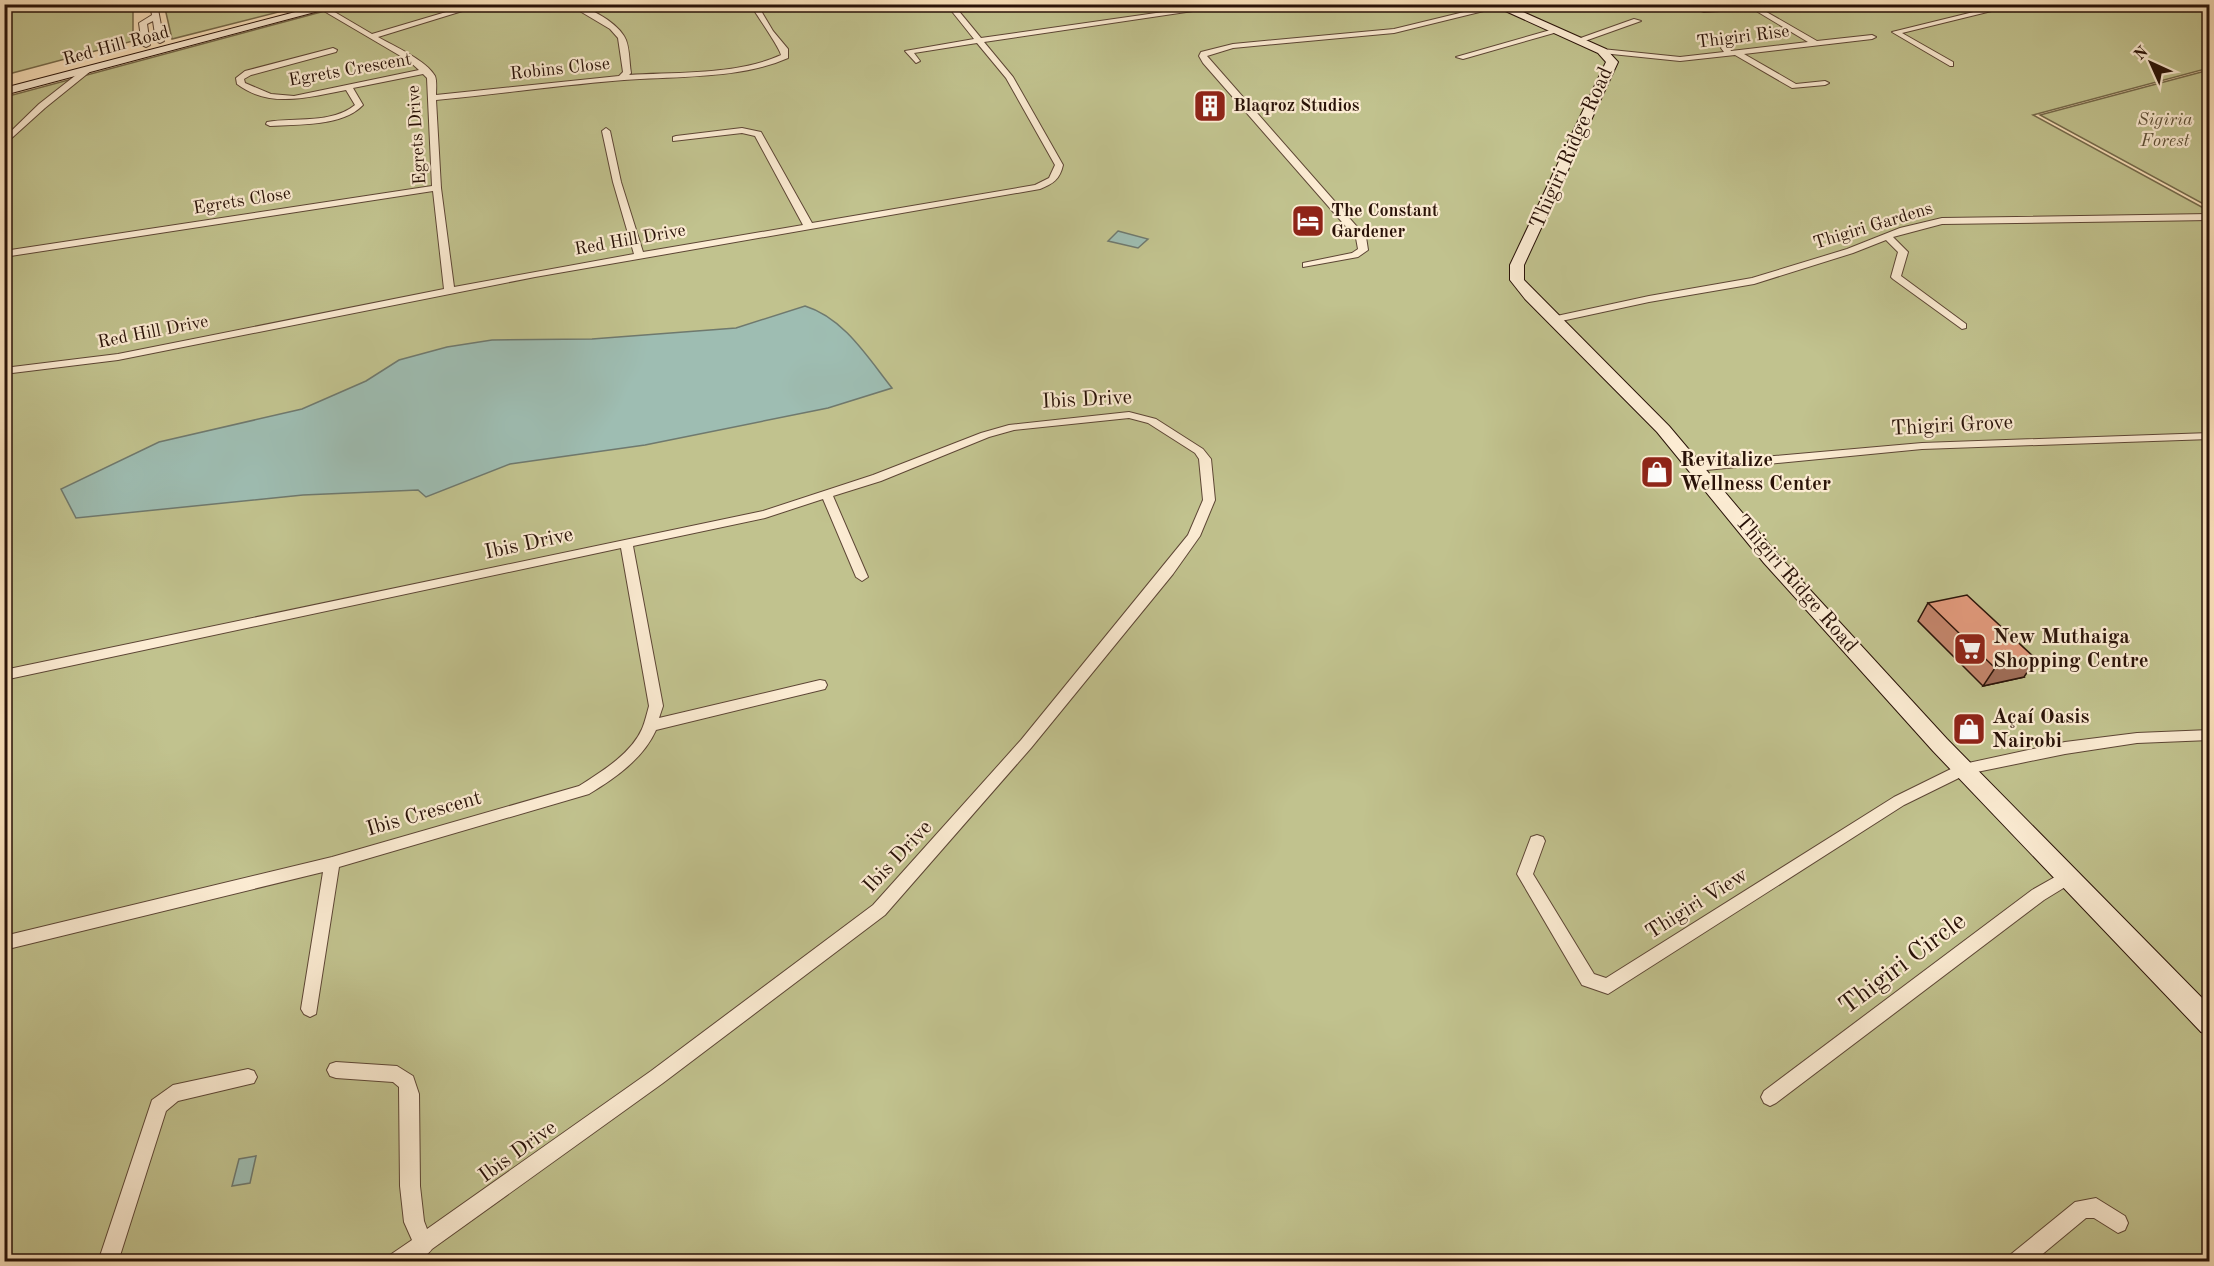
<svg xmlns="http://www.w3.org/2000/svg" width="2214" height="1266" viewBox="0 0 2214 1266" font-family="'Old Standard TT',serif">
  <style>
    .green { fill: #c1c28e; stroke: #756a4b; stroke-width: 1.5 }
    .water { fill: #9ebdb2; stroke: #6f796e; stroke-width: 1.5 }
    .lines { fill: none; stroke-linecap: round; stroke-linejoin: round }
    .street-casing { stroke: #5d4635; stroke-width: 2 }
    .secondary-casing { stroke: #291208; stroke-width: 2 }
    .street { fill: #fcecd3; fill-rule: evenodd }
    .secondary { fill: #fcecd3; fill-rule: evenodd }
    .wall { fill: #c5866d; stroke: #291208; stroke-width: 1.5 }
    .shaded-wall { fill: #a06d59; stroke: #291208; stroke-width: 1.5 }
    .building { fill: #e59c7f; stroke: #291208; stroke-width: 1.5 }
    .labels { text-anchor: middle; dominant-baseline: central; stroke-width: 4.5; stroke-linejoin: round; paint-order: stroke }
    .far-street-label { font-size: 18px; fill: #291208; stroke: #fcecd3 }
    .far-poi-label { font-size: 18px; font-weight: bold; fill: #291208; stroke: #fcecd3; text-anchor: start }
    .far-park-label { font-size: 18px; font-style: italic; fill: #5e5037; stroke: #fcecd3 }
    .street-label { font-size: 21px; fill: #291208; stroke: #fcecd3 }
    .poi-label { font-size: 21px; font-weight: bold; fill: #291208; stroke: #fcecd3; text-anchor: start }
    .near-street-label { font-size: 26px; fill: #291208; stroke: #fcecd3 }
  </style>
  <rect width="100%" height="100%" fill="#fae1bb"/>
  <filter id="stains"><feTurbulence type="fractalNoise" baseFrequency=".00333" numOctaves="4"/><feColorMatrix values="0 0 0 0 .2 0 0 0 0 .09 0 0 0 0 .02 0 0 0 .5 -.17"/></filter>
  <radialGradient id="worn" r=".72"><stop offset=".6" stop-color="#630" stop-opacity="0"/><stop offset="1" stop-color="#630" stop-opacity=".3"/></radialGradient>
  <!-- green -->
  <g class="green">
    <polygon points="30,4 133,5 133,41 5,75 5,10"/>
    <polygon points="164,4 306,4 306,5 172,39"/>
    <polygon points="351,4 2200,4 2209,12 2209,68 2033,115 2209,211 2209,1261 5,1262 5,97"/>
    <polygon points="2209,70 2209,207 2040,115"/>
  </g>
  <!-- water -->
  <g class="water">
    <polygon points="1118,231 1148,239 1138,248 1108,241"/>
    <path d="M805,306C844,318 868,358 892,388L828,408L645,445L510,464L426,497L418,490L303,495L76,518L61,489L159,442L302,409L366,381L399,360L447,347L492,340L592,339L736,328Z"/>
    <polygon points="256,1156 250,1183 232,1186 239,1159"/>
  </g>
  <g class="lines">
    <defs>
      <g id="street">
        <polygon points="150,4 157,4 164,41 160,43 156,41 153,21 147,24 150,45 146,47 142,45 139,23 152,15"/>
        <path d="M312,4H321L372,34L473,4H485L378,37C394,46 427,61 435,76C437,81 436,90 436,95L619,76L623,72L618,38L610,29L568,4C585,4 615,21 624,36C630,45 629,62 631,73L629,75C676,72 738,75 781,55C780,48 756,14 750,4H757L773,31L788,49V58C741,79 676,76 624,80C562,85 499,94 436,100L441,188L454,287L634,254L613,182L602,131L606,128L610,131L621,182L643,252L803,225L755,136L742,133L673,141V137L676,136L742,128L761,132L812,223L1035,185L1049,178L1055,165L1006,78L977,43L914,53L920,61L916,63L905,51L974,39L946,4H953L981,38L1219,4H1240L984,42L1013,77L1063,165C1060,179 1053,184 1040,189L535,277L118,360L4,374V368L118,354L444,289L433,191L4,257V251L432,186L427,78L423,74L353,88L363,105C342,127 298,124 270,126L266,124L267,122C295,117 332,124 355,105L346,90C309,97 270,109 237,84L236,78L245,71L333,48L337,50L336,52L251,75L244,79L245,83L271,94L294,96L419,70L409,61Z"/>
        <polygon points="1497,4 1504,6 1394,33 1233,48 1207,56 1366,237 1368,250 1358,257 1303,267 1303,263 1352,253 1358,249 1356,238 1203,63 1199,56 1201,52 1233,44 1394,29"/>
        <polygon points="1680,4 1692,4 1704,8 1756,6 1817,41 1872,35 1876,37 1872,39 1744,54 1796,84 1825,81 1829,83 1825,85 1792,88 1735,55 1680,61 1602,53 1598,51 1602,49 1680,57 1724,52 1721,48 1725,39 1728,39 1732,41 1729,48 1731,51 1808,42 1753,9 1704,12"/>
        <polygon points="2006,4 2020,4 1902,33 1953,62 1953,66 1950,66 1892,32"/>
        <polygon points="1634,19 1641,21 1582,42 1575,40"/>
        <polygon points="1554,29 1561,31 1463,59 1456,57"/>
        <polygon points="85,68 92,70 45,108 4,145 4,138 39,104"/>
        <polygon points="2210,214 2210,220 1942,224 1893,237 1908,252 1901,276 1966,324 1966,328 1962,329 1893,279 1891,277 1898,252 1886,240 1853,253 1754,284 1649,302 1552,323 1547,320 1552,317 1649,296 1752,278 1847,249 1900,228 1942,218"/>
        <path d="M1129,412L1156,419L1203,449L1211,459L1215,500L1200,536L1173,574L1031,748L885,915L663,1083L432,1249C422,1263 404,1262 387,1262L390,1255L412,1240L404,1222L400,1186L399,1087L393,1082L336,1078L330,1076L327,1070L330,1064L336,1062L397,1066L413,1076L419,1094L420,1186L424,1221L427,1229L651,1071L873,905L1021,740L1188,535L1203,500L1199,459L1195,453L1148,423L1129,418L1014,430L989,437L881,481L833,496L868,577L862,581L856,577L823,499L765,518L633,546L663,706L659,718L820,680L825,681L827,685L825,689L656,730C643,759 615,778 589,794L339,867L316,1014L310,1017L304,1014L301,1009L323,872L4,950V936L332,857L579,786C601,772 631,754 642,729C645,722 647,713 649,706L621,548L4,680V670L763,511L873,475L981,433L1009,425Z"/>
        <polygon points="2210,433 2210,439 1922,449 1696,471 1690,467 1696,463 1922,443"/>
        <polygon points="2210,730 2210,740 2137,743 2065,754 1967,774 1904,805 1608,994 1582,985 1517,874 1531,837 1537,835 1543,837 1545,841 1533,874 1594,974 1606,978 1894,797 1959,765 2065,742 2137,733"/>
        <polygon points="2069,869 2075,871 2077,876 2075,881 2044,900 1776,1103 1770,1106 1764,1103 1761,1097 1764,1091 2032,890"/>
        <polygon points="248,1069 254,1071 257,1077 254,1083 178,1101 166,1111 118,1262 98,1262 152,1100 173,1085"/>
        <polygon points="2096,1198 2125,1216 2128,1223 2125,1230 2118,1233 2094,1218 2086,1218 2033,1262 2007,1262 2010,1255 2075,1202"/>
      </g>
      <g id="secondary">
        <polygon points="326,4 345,4 4,95 4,88"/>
        <polygon points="1490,4 1505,4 1606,49 1618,62 1524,265 1524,280 1669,426 1778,555 1947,739 2210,1006 2210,1035 2201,1032 1933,751 1764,563 1657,432 1525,299 1510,280 1510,265 1606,62 1598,53"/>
      </g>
    </defs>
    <!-- street casing -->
    <use href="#street" class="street-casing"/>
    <!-- secondary casing -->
    <use href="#secondary" class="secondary-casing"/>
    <!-- street -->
    <use href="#street" class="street"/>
    <!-- secondary -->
    <use href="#secondary" class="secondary"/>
  </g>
  <!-- wall -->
  <g class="wall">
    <polygon points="1199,94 1223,114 1207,116 1199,104"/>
    <polygon points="1928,603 2024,677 1983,686 1918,621"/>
  </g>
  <!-- shaded-wall -->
  <g class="shaded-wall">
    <polygon points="1223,104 1223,114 1207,116 1208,106"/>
    <polygon points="2036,659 2024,677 1983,686 1995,668"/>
  </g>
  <!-- building -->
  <g class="building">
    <polygon points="1215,93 1223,104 1208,106 1199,94"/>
    <polygon points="1967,595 2036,659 1995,668 1928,603"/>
  </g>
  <!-- icons -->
  <defs>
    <symbol id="building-square" viewBox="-11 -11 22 22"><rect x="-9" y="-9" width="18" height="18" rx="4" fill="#8f2418" stroke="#fcecd3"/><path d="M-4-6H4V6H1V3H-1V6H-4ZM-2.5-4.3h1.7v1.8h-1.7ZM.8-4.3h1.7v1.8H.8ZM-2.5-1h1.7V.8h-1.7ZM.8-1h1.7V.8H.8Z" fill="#fff"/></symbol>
    <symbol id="hotel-square" viewBox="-11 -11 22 22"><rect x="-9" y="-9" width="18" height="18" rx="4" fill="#8f2418" stroke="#fcecd3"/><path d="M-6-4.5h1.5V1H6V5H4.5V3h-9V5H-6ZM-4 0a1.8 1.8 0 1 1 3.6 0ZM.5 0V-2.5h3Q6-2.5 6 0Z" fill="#fff"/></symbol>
    <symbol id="shop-square" viewBox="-11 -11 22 22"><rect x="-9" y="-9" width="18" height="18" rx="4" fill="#8f2418" stroke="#fcecd3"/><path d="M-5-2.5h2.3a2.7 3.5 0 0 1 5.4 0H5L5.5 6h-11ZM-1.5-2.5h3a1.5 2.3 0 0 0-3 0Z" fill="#fff"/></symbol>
    <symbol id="supermarket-square" viewBox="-11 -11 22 22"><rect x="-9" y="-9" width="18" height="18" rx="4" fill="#8f2418" stroke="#fcecd3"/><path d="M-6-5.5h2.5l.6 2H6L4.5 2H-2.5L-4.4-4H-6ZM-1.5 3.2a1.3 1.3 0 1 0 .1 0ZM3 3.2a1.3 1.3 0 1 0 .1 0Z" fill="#fff"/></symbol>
  </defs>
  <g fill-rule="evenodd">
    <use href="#building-square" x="1191" y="87" width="38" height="38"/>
    <use href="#hotel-square" x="1289" y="202" width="38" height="38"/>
    <use href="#shop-square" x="1638" y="453" width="38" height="38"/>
    <use href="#supermarket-square" x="1951" y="630" width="38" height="38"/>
    <use href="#shop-square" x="1950" y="710" width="38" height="38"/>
  </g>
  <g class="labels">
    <!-- far-street labels -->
    <g class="far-street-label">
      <text transform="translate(1743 37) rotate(-7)">Thigiri Rise</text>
      <text transform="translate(116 46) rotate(-15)">Red Hill Road</text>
      <text transform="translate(560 69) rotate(-6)">Robins Close</text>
      <text transform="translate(350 70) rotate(-10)">Egrets Crescent</text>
      <text transform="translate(417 135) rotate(-94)">Egrets Drive</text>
      <text transform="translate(242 201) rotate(-9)">Egrets Close</text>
      <text transform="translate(1873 226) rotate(-17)">Thigiri Gardens</text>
      <text transform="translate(630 240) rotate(-10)">Red Hill Drive</text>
      <text transform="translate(153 332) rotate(-11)">Red Hill Drive</text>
    </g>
    <!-- far-poi labels -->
    <g class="far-poi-label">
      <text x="1233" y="106">Blaqroz Studios</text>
      <text x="1331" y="211">The Constant<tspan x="1331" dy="21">Gardener</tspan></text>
    </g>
    <!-- far-park labels -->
    <g class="far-park-label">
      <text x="2165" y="120">Sigiria<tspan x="2165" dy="21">Forest</tspan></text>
    </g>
    <!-- street labels -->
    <g class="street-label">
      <text transform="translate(1572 148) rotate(-66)">Thigiri Ridge Road</text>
      <text transform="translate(1087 400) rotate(-3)">Ibis Drive</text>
      <text transform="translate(1952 426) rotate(-3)">Thigiri Grove</text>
      <text transform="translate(529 544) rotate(-12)">Ibis Drive</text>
      <text transform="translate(1796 584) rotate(49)">Thigiri Ridge Road</text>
      <text transform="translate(424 814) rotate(-16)">Ibis Crescent</text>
      <text transform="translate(898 857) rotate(-47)">Ibis Drive</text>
      <text transform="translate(1697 904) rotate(-32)">Thigiri View</text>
      <text transform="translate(518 1152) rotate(-36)">Ibis Drive</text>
    </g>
    <!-- poi labels -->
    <g class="poi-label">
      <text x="1680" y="460">Revitalize<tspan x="1680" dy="24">Wellness Center</tspan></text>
      <text x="1993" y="637">New Muthaiga<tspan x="1993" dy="24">Shopping Centre</tspan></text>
      <text x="1992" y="717">Açaí Oasis<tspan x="1992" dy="24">Nairobi</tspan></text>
    </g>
    <!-- near-street labels -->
    <g class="near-street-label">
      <text transform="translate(1903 964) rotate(-37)">Thigiri Circle</text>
    </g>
  </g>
  <!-- margin -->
  <rect width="2214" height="1266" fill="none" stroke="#fae1bb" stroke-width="24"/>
  <rect x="6" y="6" width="2202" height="1254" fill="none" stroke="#291208" stroke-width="3"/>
  <rect x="12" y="12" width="2190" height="1242" fill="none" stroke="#291208" stroke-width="1.5"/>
  <!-- north arrow -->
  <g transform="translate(2151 63) rotate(315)" stroke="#fcecd3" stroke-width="4.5" paint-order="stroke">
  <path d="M0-4.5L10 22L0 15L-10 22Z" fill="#291208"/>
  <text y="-9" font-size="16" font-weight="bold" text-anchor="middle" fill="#291208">N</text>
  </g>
  <rect width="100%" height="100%" filter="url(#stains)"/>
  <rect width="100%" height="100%" fill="url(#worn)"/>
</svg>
